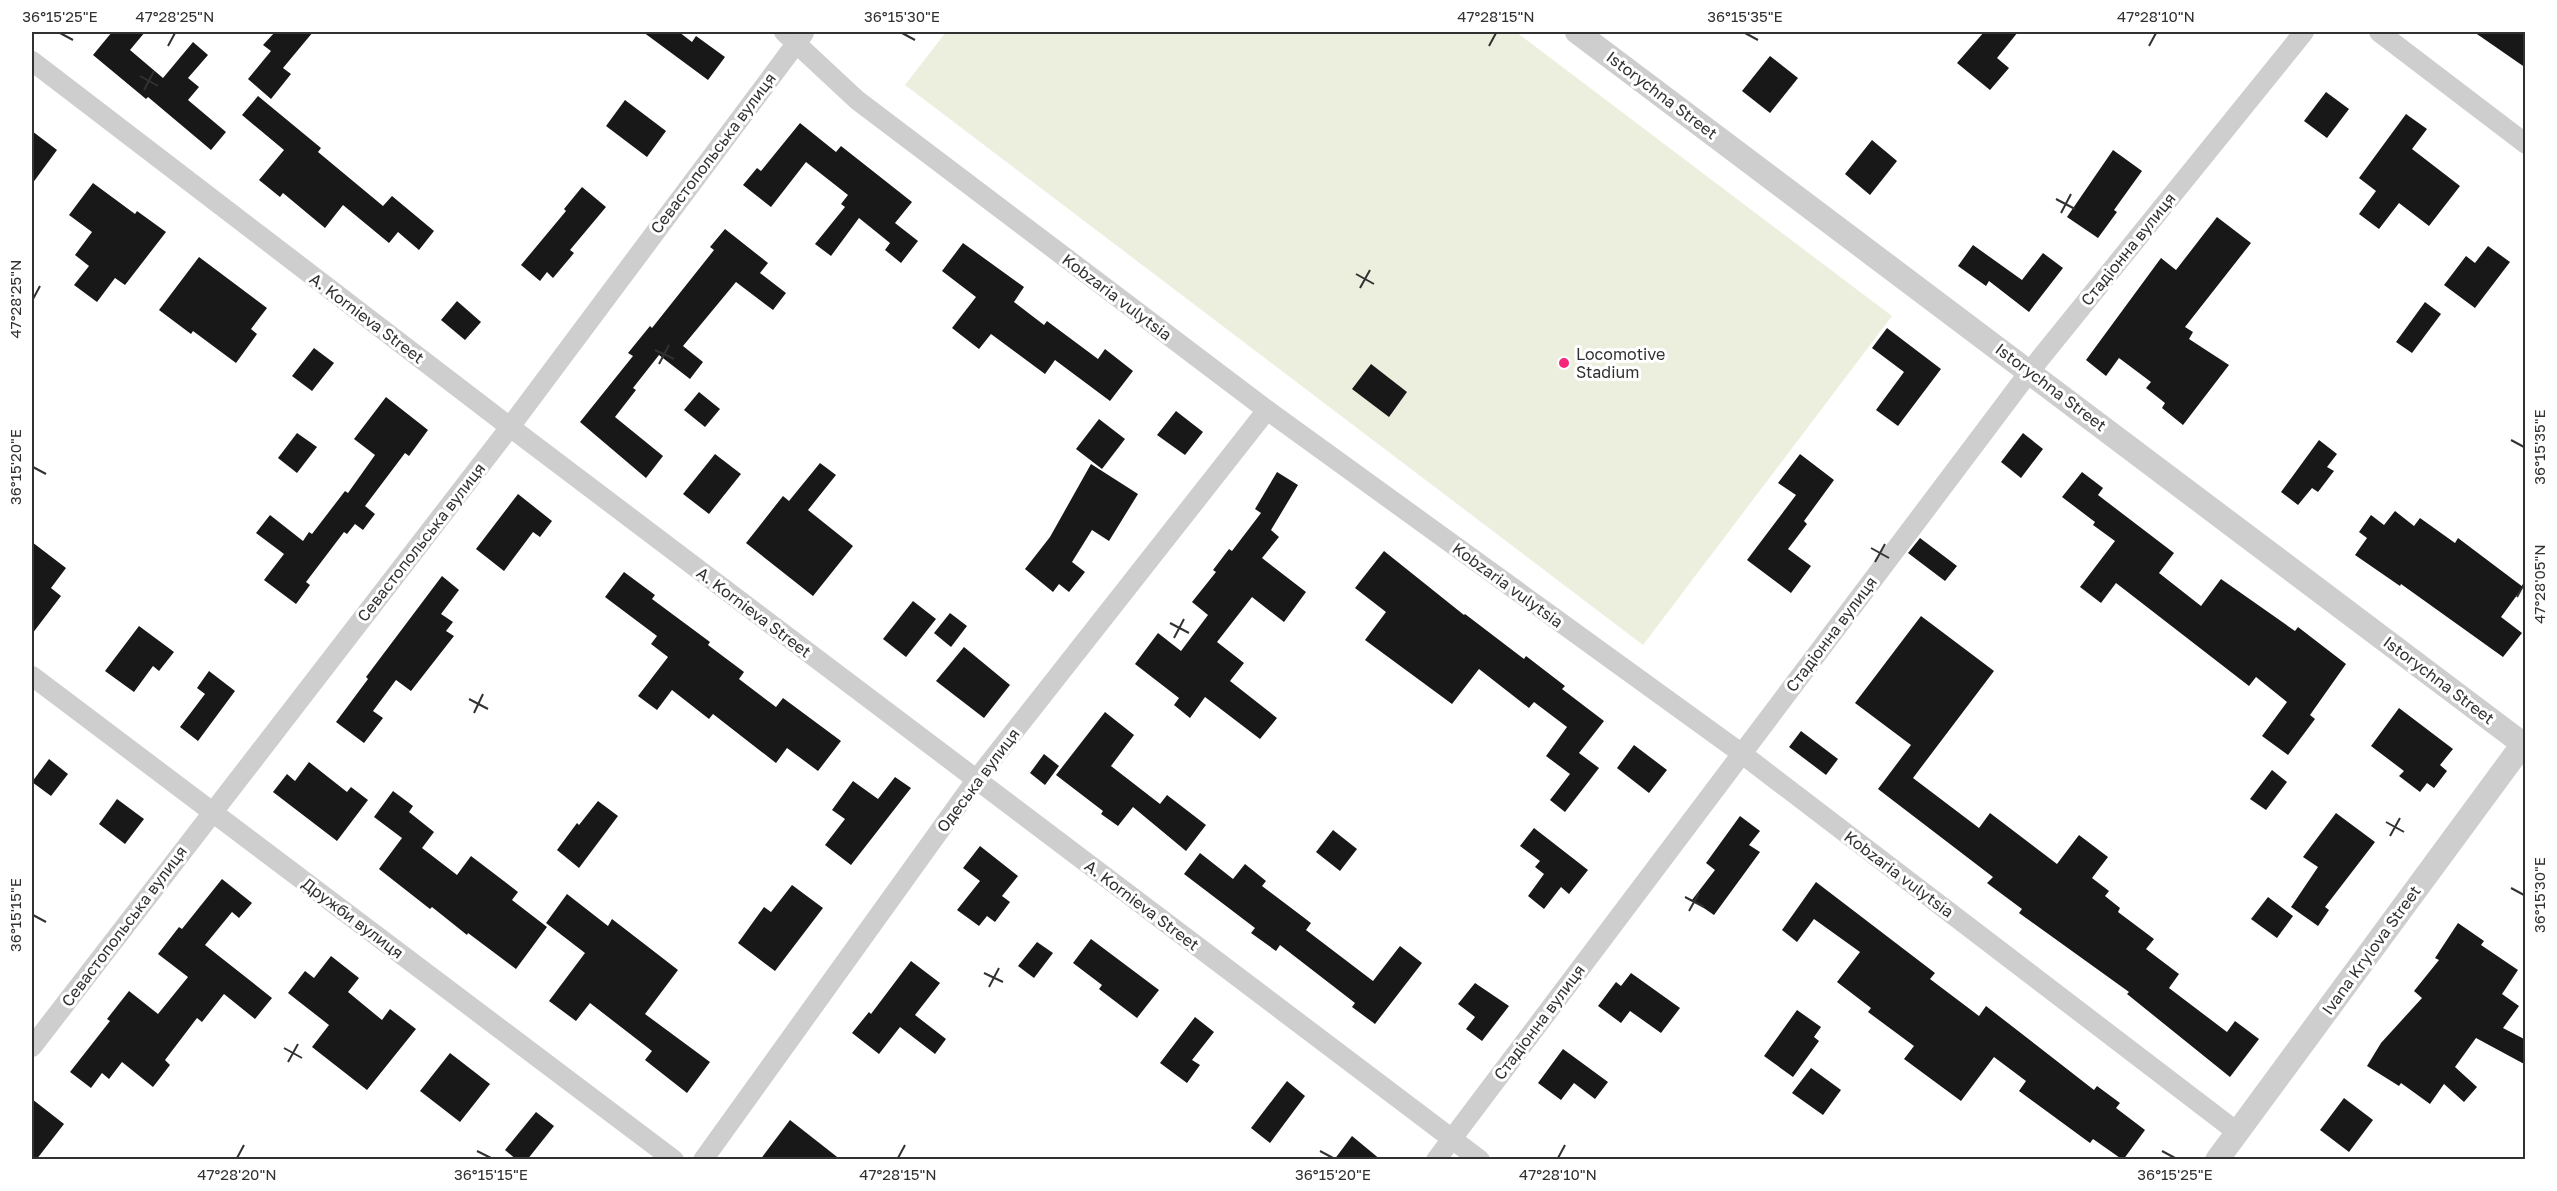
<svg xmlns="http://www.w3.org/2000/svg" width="2557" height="1191" viewBox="0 0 2557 1191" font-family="'Golos Text',sans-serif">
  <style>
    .green { fill: #edefde }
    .building { fill: #181818 }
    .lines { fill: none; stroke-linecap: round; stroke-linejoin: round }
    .minor { stroke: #cecece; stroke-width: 20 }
    .tertiary { stroke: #cecece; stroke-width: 24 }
    .ticks { fill: none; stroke: #313131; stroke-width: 2 }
    .poi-dot { fill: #f62678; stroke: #fff; stroke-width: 2 }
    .labels { text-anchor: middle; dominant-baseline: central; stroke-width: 6; stroke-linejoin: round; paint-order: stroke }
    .street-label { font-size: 16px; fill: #313131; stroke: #fff }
    .poi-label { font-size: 16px; fill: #313131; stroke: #fff; text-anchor: start }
    .neatline { fill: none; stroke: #313131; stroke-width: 2 }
    .ticks-label { font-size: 15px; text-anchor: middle; fill: #313131 }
  </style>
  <rect width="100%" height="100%" fill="#fff"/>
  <!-- green -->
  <polygon class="green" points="946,32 1516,32 1892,316 1643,645 905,85"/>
  <!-- building -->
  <g class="building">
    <polygon points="112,32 145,32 130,50 163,78 193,42 208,55 188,78 199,87 188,100 226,132 211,150 148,97 146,99 93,55"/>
    <polygon points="275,32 313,32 283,68 291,74 271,99 248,79 271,51 263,45"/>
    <polygon points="643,32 679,32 692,42 696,36 725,57 708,80"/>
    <polygon points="1984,32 2018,32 1997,58 2009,68 1990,90 1957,63"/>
    <polygon points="2474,32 2526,32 2526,68"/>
    <polygon points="1770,56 1798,78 1770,113 1742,91"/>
    <polygon points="2326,92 2349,109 2327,138 2304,121"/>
    <polygon points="258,96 321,148 318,152 383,206 392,196 434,231 419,250 398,232 389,243 343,205 325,228 283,193 280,197 259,180 284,150 242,115"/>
    <polygon points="625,100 666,131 647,157 606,126"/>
    <polygon points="2406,114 2427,129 2412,149 2460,186 2429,226 2399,203 2379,229 2359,214 2376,191 2359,178"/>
    <polygon points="800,123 836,152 841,146 912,202 895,223 918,241 901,263 885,250 890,243 859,218 831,256 815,244 845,207 841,204 848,195 806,162 771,207 743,185 757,168 761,171"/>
    <polygon points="32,131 57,150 32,184"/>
    <polygon points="1872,140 1897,161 1870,195 1845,174"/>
    <polygon points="2113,150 2142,171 2114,210 2117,212 2098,238 2067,217"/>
    <polygon points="93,183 135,214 137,211 166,232 125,285 115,278 97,302 74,285 89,266 75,255 92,232 69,215"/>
    <polygon points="582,187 606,207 570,250 574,253 553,278 547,272 540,281 521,265 566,211 564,209"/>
    <polygon points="2217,217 2251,243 2185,327 2193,332 2189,339 2229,365 2183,425 2162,408 2165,403 2146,388 2151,382 2119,358 2106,376 2086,360 2161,258 2176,270"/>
    <polygon points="725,229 768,263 760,273 786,293 773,310 736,282 683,346 703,362 690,379 659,355 633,388 636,390 615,417 663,456 646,478 580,422 633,356 628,353 650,326 652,328 714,250 710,247"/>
    <polygon points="963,243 1024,287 1014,302 1044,325 1047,321 1098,359 1105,349 1133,371 1110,401 1055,360 1045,374 991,334 979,349 952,328 976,297 942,271"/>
    <polygon points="1973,245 2022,280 2043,253 2063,268 2029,312 1989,281 1986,286 1958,266"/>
    <polygon points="2488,246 2510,262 2475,308 2444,285 2466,256 2475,263"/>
    <polygon points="199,257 267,308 251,329 257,334 236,363 193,331 191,334 159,310"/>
    <polygon points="457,301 481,322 465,340 441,320"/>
    <polygon points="2425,302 2441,314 2412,353 2396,342"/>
    <polygon points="1887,328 1941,369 1898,426 1876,410 1904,372 1872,348"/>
    <polygon points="314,348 334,363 312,391 292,376"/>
    <polygon points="1371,364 1407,392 1389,417 1352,389"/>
    <polygon points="699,392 720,409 705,427 684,410"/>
    <polygon points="386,397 428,430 409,456 405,453 365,506 375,514 363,530 355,524 347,534 344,532 306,582 310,585 296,604 264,580 284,554 256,533 270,515 303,541 309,532 312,534 345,491 348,493 375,455 354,439"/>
    <polygon points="1176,411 1203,432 1185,455 1157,435"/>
    <polygon points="1099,419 1125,439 1102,469 1076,449"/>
    <polygon points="297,433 317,447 297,473 278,458"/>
    <polygon points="2023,433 2043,449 2021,478 2001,462"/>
    <polygon points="2319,440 2337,454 2327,467 2334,471 2318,492 2312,488 2298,505 2281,492"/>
    <polygon points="715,454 741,474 709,514 683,494"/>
    <polygon points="1800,454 1834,480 1804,521 1807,524 1788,549 1811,566 1791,593 1747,560 1796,495 1778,483"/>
    <polygon points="820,463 836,475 808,510 853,546 813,596 746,543 783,496 789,501"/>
    <polygon points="1091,464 1138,494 1109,541 1092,530 1072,562 1085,572 1069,592 1059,584 1053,592 1025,569 1050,537"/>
    <polygon points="1277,472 1298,485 1271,530 1279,537 1262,558 1306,592 1284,622 1252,597 1217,642 1244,663 1230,681 1277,718 1260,739 1205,697 1190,718 1174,705 1179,698 1135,664 1158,633 1181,651 1208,615 1192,602 1216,572 1213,570 1229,549 1232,551 1261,513 1255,509"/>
    <polygon points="2082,472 2103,488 2098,495 2174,553 2159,573 2201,606 2221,579 2295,631 2298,627 2346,664 2310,715 2315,719 2288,755 2262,736 2287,702 2256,677 2249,686 2116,583 2101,603 2080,587 2115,541 2093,525 2095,522 2062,497"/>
    <polygon points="518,494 552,521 540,537 533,532 504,571 476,549"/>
    <polygon points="2395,511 2414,526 2420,518 2455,543 2458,538 2523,587 2501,617 2522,633 2503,657 2401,584 2400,586 2355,555 2367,538 2359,532 2371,515 2384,525"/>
    <polygon points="1920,538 1957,566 1945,581 1908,553"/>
    <polygon points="32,542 66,568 51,588 61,596 32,634"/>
    <polygon points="1384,551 1464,615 1465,614 1524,659 1526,656 1565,686 1562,689 1604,721 1579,753 1599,768 1565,812 1550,800 1570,774 1546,756 1567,727 1534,702 1529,708 1479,669 1452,704 1365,640 1386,612 1355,588"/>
    <polygon points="624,572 655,595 652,599 710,642 708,645 744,672 739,679 776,707 783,698 841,741 818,771 787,748 776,763 713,714 709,719 672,690 657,710 638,696 668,657 651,644 657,636 605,597"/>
    <polygon points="442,576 459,590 441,614 453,622 446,631 454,636 411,691 396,680 373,711 383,718 364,743 336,722 368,679 366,677"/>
    <polygon points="913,601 936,619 906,657 883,639"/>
    <polygon points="950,613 967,626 951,647 934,633"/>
    <polygon points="1921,616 1994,671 1913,778 1979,828 1990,813 2057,864 2079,835 2108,857 2092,878 2109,891 2105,896 2120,908 2118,912 2154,939 2146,949 2179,974 2169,988 2227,1032 2235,1021 2259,1039 2230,1077 2127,994 2129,992 2019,913 2022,909 1987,883 1993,877 1878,789 1911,745 1855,703"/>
    <polygon points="139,626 174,652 159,671 153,666 134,692 105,671"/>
    <polygon points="964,647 1010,685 984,718 936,681"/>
    <polygon points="209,671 235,691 198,741 180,727 205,694 197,688"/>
    <polygon points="2399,708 2453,749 2440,765 2447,771 2434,788 2427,783 2420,792 2399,776 2404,771 2371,746"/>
    <polygon points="1105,712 1134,735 1111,766 1160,804 1167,795 1206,825 1186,851 1133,807 1118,826 1101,814 1103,811 1056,775"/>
    <polygon points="1801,731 1838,759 1826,775 1789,747"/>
    <polygon points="1634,745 1667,770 1649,793 1617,768"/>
    <polygon points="1044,754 1059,766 1045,785 1030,773"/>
    <polygon points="49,759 68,774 51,796 32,782"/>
    <polygon points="309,762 347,792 351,787 368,800 337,841 273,792 287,774 295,781"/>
    <polygon points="2272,770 2287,782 2266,810 2250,799"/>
    <polygon points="895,777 911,788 851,865 825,845 845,819 832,810 853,781 878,799"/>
    <polygon points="393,791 413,806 409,812 434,832 422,848 457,875 471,856 518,892 512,900 547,927 516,969 468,933 467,935 432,907 430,909 379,869 402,838 374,817"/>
    <polygon points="117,799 144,819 125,844 99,824"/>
    <polygon points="598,801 618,816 579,868 557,850 577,823 579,825"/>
    <polygon points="2336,813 2375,842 2325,907 2329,910 2318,926 2291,907 2318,867 2303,857"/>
    <polygon points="1740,816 1760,831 1749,845 1760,852 1714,915 1692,900 1715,870 1706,863"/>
    <polygon points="1534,828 1588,870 1569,894 1561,887 1544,909 1528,896 1544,874 1535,867 1540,861 1520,846"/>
    <polygon points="1333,830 1357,849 1340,871 1316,852"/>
    <polygon points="980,846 1018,876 1002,896 1010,902 995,922 987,916 979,926 957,910 980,881 963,868"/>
    <polygon points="1200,853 1233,879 1245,864 1266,881 1262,886 1311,923 1306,930 1373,981 1400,946 1422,963 1375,1024 1352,1007 1355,1003 1280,945 1276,951 1251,933 1255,928 1184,874"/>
    <polygon points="222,879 252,903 239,918 232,912 205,945 272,998 255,1019 224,994 202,1022 197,1018 165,1060 170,1065 153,1087 122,1062 109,1079 102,1073 91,1088 70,1072 110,1021 107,1019 129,991 158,1014 188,977 158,954 179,927 182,929"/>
    <polygon points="1816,882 1935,973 1930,979 1979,1016 1986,1006 2094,1090 2097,1086 2120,1103 2116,1108 2145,1130 2123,1160 2093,1139 2090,1143 2019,1091 2026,1081 1994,1057 1961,1101 1904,1059 1914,1046 1868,1012 1871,1008 1837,982 1860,952 1814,919 1797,942 1782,930"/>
    <polygon points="792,885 823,908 775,971 738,943 764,907 771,912"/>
    <polygon points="567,894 608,926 612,919 678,970 645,1014 710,1062 687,1093 645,1060 652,1051 590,1003 576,1021 549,1001 585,953 546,923"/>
    <polygon points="2268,897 2293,916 2277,938 2251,919"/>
    <polygon points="2458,923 2484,941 2481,945 2518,970 2502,994 2519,1006 2503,1028 2526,1040 2526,1065 2476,1038 2455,1067 2477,1087 2464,1102 2444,1084 2430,1104 2401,1083 2399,1086 2367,1066 2381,1043 2422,998 2414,991 2439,960 2435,958"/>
    <polygon points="1091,939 1159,990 1137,1018 1099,989 1102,985 1073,963"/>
    <polygon points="1037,942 1053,953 1034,978 1018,966"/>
    <polygon points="331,956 359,978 348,992 382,1020 390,1009 416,1029 367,1090 312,1047 329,1025 288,993 305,971 314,978"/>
    <polygon points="911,961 940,983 915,1015 946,1039 935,1054 900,1027 879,1054 852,1033 869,1012 871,1014"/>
    <polygon points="1631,973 1680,1008 1661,1033 1630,1011 1621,1023 1598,1006 1616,982 1621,986"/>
    <polygon points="1475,983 1509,1006 1482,1041 1466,1029 1475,1017 1458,1004"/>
    <polygon points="1797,1010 1821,1027 1814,1037 1819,1041 1793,1077 1764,1056"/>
    <polygon points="1195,1017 1214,1032 1192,1060 1200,1065 1187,1083 1160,1063"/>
    <polygon points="1563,1049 1608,1082 1595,1099 1574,1083 1561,1100 1538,1083"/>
    <polygon points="450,1053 490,1084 460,1122 420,1091"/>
    <polygon points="1811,1068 1841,1090 1823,1115 1792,1093"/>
    <polygon points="1287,1081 1305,1096 1270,1143 1251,1128"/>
    <polygon points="2344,1098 2373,1120 2349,1152 2320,1130"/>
    <polygon points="32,1099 64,1124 36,1160 32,1160"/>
    <polygon points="536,1112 554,1126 527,1160 517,1160 505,1150"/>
    <polygon points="790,1120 841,1160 760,1160"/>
    <polygon points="1352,1136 1381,1160 1334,1160"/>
  </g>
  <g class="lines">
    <!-- minor -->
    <g class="minor">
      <polyline points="784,32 857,100 1267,410 1741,753 2237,1132"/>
      <polyline points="2379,32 2526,144"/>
      <polyline points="32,61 510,427 1480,1160"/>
      <polyline points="32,676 674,1160"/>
      <polyline points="32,1047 510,427 804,33"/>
      <polyline points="703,1160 976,780 1267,410"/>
      <polyline points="1436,1160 2030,371 2304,32"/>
    </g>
    <!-- tertiary -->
    <polyline class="tertiary" points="1577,32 2523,744 2217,1160"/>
  </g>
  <!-- ticks -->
  <path class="ticks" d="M60,33L73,40M902,33L915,40M1745,33L1758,40M168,46L175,33M1489,46L1496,33M2149,46L2156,33M140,76L158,86M144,90L154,71M2056,199L2075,209M2061,213L2071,194M1356,274L1374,284M1360,288L1370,270M33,299L40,286M655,350L674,359M659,364L669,345M2511,440L2524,447M33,467L46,474M1871,548L1889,558M1875,562L1885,544M2517,597L2524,584M1170,623L1189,633M1174,638L1184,619M469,699L488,709M474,713L483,694M2386,822L2404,832M2390,836L2400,818M2511,888L2524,895M1685,897L1704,907M1689,911L1699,893M33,915L46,922M984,973L1003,982M989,987L999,968M284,1048L302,1058M288,1062L298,1044M477,1151L491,1158M1320,1151L1333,1158M2162,1151L2175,1158M237,1158L244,1145M898,1158L905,1145M1558,1158L1565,1145"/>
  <!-- markers -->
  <circle class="poi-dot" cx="1564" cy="363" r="6"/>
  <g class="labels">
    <!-- street labels -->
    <g class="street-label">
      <text transform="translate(1662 95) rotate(37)">Istorychna Street</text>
      <text transform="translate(713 153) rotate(-53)">Севастопольська вулиця</text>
      <text transform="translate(2128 249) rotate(-51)">Стадіонна вулиця</text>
      <text transform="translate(1117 297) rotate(37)">Kobzaria vulytsia</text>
      <text transform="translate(367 318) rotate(37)">A. Kornieva Street</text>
      <text transform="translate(2051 387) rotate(37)">Istorychna Street</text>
      <text transform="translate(421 542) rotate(-52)">Севастопольська вулиця</text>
      <text transform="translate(1508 585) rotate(36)">Kobzaria vulytsia</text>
      <text transform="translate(754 612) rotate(37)">A. Kornieva Street</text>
      <text transform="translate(1831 634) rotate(-53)">Стадіонна вулиця</text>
      <text transform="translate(2439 680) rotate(37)">Istorychna Street</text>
      <text transform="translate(978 780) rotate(-53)">Одеська вулиця</text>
      <text transform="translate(1899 874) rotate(37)">Kobzaria vulytsia</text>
      <text transform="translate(1142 905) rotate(37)">A. Kornieva Street</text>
      <text transform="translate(353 918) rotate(37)">Дружби вулиця</text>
      <text transform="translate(124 926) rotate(-53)">Севастопольська вулиця</text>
      <text transform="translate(2371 950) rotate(-54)">Ivana Krylova Street</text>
      <text transform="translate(1539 1022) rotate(-53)">Стадіонна вулиця</text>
    </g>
    <!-- poi labels -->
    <g class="poi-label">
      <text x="1576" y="354">Locomotive<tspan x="1576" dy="18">Stadium</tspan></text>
    </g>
  </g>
  <!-- border -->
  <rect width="2557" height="1191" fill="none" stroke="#ffffff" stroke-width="66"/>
  <rect x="33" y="33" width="2491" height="1125" class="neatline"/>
  <g class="ticks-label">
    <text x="60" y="22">36°15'25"E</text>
    <text x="175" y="22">47°28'25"N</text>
    <text x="902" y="22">36°15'30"E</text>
    <text x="1496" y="22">47°28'15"N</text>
    <text x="1745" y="22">36°15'35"E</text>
    <text x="2156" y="22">47°28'10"N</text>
    <text transform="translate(16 299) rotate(-90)" y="5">47°28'25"N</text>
    <text transform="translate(2540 447) rotate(-90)" y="5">36°15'35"E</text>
    <text transform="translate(16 467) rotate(-90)" y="5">36°15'20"E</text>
    <text transform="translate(2540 584) rotate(-90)" y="5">47°28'05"N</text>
    <text transform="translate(2540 895) rotate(-90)" y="5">36°15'30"E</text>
    <text transform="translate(16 915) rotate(-90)" y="5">36°15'15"E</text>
    <text x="237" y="1180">47°28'20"N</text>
    <text x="491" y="1180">36°15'15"E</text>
    <text x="898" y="1180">47°28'15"N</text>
    <text x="1333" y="1180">36°15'20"E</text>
    <text x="1558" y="1180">47°28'10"N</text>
    <text x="2175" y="1180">36°15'25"E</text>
  </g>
</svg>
